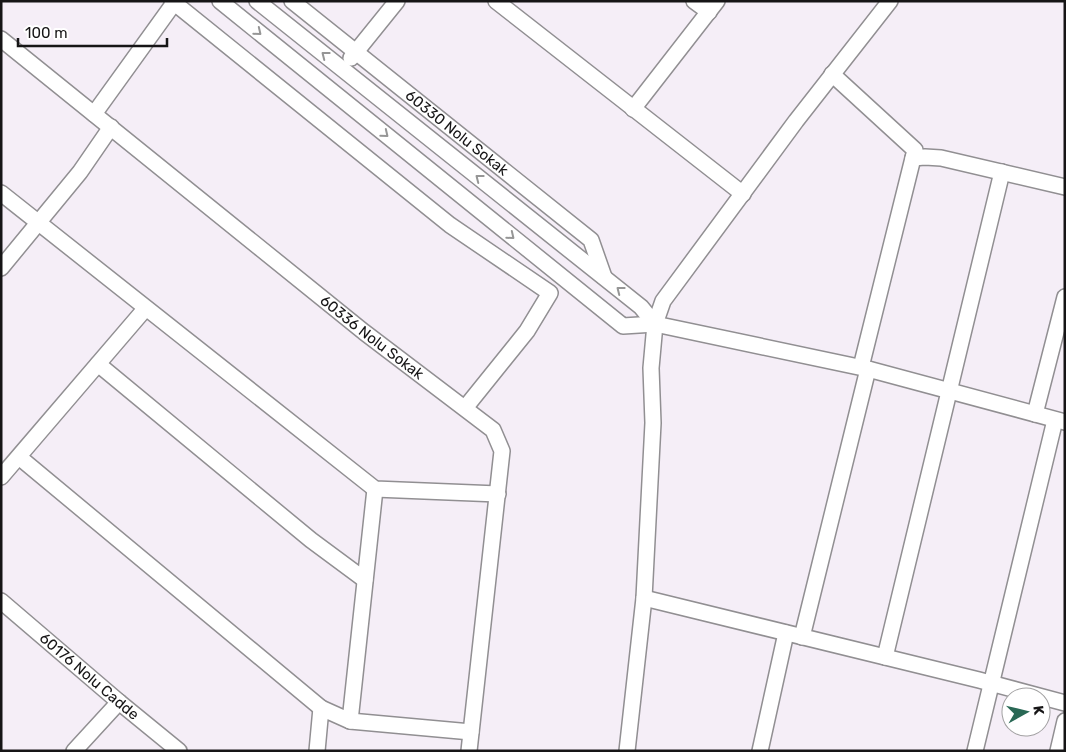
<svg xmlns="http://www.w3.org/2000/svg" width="1066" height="752" viewBox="0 0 1066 752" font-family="Rubik,sans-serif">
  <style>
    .built { fill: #f5eef7; fill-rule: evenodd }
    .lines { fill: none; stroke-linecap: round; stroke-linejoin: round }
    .minor-casing { stroke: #918f92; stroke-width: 18 }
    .minor { stroke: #fff; stroke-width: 15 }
    .oneway { stroke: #969696 }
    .labels { text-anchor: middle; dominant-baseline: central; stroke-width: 4.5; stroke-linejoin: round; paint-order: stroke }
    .street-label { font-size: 15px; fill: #161516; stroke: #fff }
  </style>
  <rect width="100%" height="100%" fill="#fcfafd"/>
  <!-- built -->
  <path class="built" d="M1,1H1065V751H1ZM1011,697H1041V727H1011Z"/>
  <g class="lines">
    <defs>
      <g id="minor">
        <polyline points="172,1 450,225 550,293 527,331 465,408"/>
        <polyline points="220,1 623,326 655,324 868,369 1065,422"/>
        <polyline points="257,1 641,307 655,324"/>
        <path id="s1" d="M292,1L591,240L604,277"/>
        <polyline points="496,1 743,194"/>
        <polyline points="694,1 709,12"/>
        <path id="s2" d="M1,39L364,332L493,430L502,451L469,751"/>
        <polyline points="351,58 397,1"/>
        <polyline points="832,74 915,150 861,367"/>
        <polyline points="633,109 717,1"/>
        <polyline points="94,114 174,3"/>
        <polyline points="913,158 925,157 941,158 1065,187"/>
        <polyline points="1,193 375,489 498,494"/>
        <polyline points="1,268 80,172 111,127"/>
        <polyline points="98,364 311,540 365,580"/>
        <polyline points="1035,414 1065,297"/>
        <polyline points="19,457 321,708"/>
        <polyline points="1,477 145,309"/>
        <polyline points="644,598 979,680 1065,703"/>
        <path id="s3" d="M1,601L119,702L179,751"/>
        <polyline points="802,637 868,369"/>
        <polyline points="885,657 1002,172"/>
        <polyline points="350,721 471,732"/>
        <polyline points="74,751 119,702"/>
        <polyline points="317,751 321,708 350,721 375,489"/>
        <polyline points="627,751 644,598 653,423 651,368 655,324 663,301 796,121 890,1"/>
        <polyline points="760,751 786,633"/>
        <polyline points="975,751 1055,420"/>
        <polyline points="1058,751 1065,721"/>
      </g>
    </defs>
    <!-- minor casing -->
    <use href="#minor" class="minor-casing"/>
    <!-- minor -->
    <use href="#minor" class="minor"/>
  </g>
  <!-- one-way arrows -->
  <defs><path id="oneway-chevron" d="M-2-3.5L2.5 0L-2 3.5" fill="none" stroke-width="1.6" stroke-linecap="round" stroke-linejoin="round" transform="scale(1.25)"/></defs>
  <g class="oneway">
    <use href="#oneway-chevron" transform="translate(258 32) rotate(39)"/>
    <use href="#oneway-chevron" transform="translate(325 55) rotate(-142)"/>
    <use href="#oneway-chevron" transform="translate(385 134) rotate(39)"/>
    <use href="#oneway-chevron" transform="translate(479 178) rotate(-142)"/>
    <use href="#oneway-chevron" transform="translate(511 236) rotate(39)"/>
    <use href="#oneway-chevron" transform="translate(620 290) rotate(-142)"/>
  </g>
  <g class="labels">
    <!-- street labels -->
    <g class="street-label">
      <text stroke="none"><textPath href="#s1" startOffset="211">60330 Nolu Sokak</textPath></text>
      <text stroke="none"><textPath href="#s2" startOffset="476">60336 Nolu Sokak</textPath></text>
      <text stroke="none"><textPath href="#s3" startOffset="116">60176 Nolu Cadde</textPath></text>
    </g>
  </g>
  <!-- border -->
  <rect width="1066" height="752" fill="none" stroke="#161516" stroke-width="5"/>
  <!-- north arrow -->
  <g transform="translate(1026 712) rotate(82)"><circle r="24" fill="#ffffff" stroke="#a2a1a2"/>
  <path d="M0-4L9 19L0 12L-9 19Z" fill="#296855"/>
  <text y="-8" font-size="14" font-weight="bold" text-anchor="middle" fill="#161516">K</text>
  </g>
  <!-- scale -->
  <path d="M18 38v8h149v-8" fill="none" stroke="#161516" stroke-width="2.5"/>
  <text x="25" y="38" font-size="15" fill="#161516" stroke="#ffffff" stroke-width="4" paint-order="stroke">100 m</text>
</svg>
